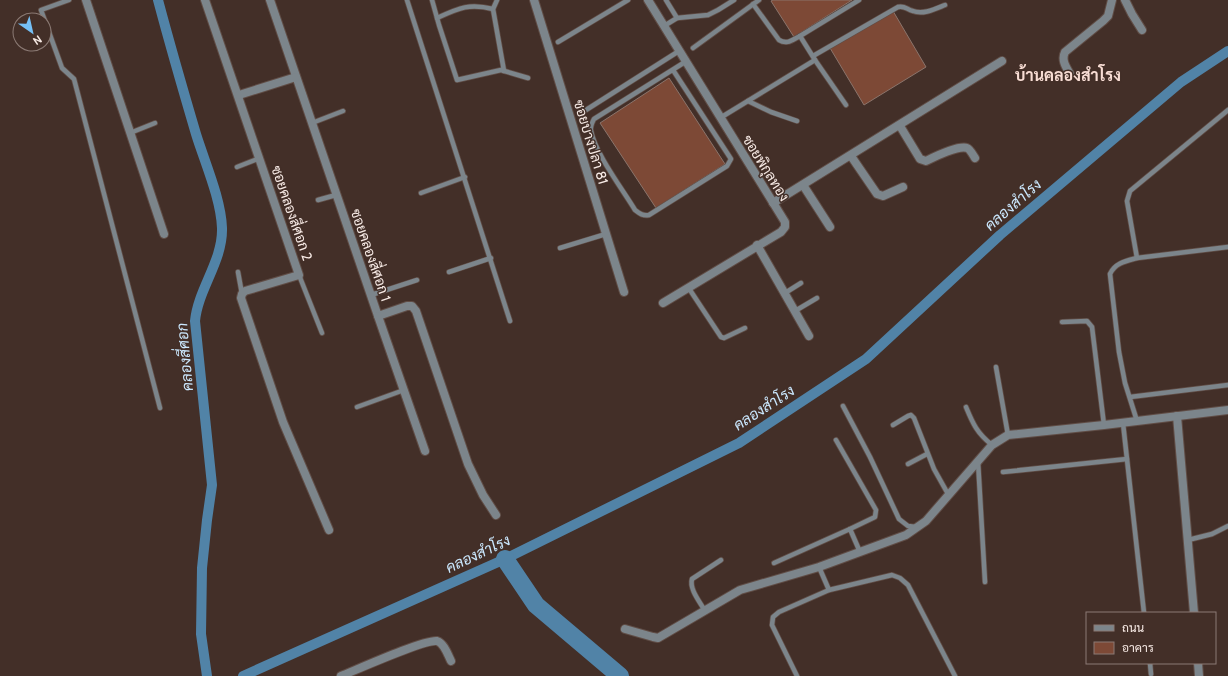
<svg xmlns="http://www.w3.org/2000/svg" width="1228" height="676" viewBox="0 0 1228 676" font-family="Cabin,Sarabun,sans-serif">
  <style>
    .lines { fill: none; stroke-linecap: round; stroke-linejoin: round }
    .canal { stroke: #5183a7; stroke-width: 10 }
    .river { stroke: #5183a7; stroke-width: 18 }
    .building { fill: #7d4936; stroke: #8b746b }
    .lane-casing { stroke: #604d46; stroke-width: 6 }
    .street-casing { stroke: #604d46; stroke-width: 10 }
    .lane { stroke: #7c858b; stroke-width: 4.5 }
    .street { stroke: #7c858b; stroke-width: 8 }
    .labels { text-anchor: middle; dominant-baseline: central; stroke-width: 3; stroke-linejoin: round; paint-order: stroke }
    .street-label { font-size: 14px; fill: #f7eae5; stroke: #432f28 }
    .water-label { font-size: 15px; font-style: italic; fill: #cbe8fe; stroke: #432f28 }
    .quarter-label { font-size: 16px; font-weight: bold; fill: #f8ddd4; stroke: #432f28 }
  </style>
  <rect width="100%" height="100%" fill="#432f28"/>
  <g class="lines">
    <!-- canal -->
    <g class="canal">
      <path d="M158,0C170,45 183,90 196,134C205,163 221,199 222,228C223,261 198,289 195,321L212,485L207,520L202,568L201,634L207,676"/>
      <polyline points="243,676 505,559 739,443 866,359 1000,235 1181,82 1228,51"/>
    </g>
    <!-- river -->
    <polyline class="river" points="505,559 536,605 620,676"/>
  </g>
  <!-- building -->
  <g class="building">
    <polygon points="773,0 852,0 794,37 771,1"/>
    <polygon points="893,11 926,67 864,105 830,48"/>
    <polygon points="669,78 725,164 656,208 600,123"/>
  </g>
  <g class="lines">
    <defs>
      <g id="lane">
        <polyline points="69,0 41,10 62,68 74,79 160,408"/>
        <polyline points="407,0 510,321"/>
        <polyline points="432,0 439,25 457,80 501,70 528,78"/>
        <polyline points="497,0 493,9 504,71"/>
        <polyline points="666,0 677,18"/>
        <path d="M753,4L779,40C787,45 792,40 800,36"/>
        <path d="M437,18C459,8 469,3 493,9"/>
        <polyline points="664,26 677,18 708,15 718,10 734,0"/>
        <polyline points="558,42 628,0"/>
        <polyline points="693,48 759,0"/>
        <path d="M813,56L898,7C905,5 907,10 913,11C923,15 935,9 945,5"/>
        <polyline points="815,60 846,105"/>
        <path d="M673,70L731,159L727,166L649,215C643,216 640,214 635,210C623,190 595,153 591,131C590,126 592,123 594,119L685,62"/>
        <polyline points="748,101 771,112 797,121"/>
        <polyline points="586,110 679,51"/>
        <polyline points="720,118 815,60 800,36 859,0"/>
        <polyline points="312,123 343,111"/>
        <polyline points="130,133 155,123"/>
        <polyline points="237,167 260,158"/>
        <polyline points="421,193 465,177"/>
        <polyline points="318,200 336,195"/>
        <polyline points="560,248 606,234"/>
        <polyline points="1137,258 1127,201 1130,191 1228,110"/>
        <polyline points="238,272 242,294"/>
        <polyline points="449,272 491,258"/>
        <polyline points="299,275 322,333"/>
        <polyline points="688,287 721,337 724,338 745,328"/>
        <polyline points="785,293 801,283"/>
        <polyline points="371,295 417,280"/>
        <polyline points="795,311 817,298"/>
        <polyline points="1062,322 1087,321 1092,327 1104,425"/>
        <polyline points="996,367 1008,435"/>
        <polyline points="1130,397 1228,385"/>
        <polyline points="843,406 870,457 899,519 908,526 916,527"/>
        <polyline points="357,407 404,390"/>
        <path d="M966,407C973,424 977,433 992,445"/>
        <path d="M1137,421L1125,383L1119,352L1110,274C1115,263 1126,261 1137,258L1228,247"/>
        <polyline points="1123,423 1144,613"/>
        <polyline points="893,425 908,416 911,415 914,418 934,469 948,494"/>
        <polyline points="836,440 876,510 875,517 850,529"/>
        <polyline points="978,461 985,582"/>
        <polyline points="908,464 927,454"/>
        <polyline points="1003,472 1127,459"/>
        <polyline points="1188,540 1212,534 1228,526"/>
        <polyline points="774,563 850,529 860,552"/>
        <polyline points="829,590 892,575 900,578 908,585 955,676"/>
        <path d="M705,611C700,602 689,589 692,579L721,560"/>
        <polyline points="1150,663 1151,674"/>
        <polyline points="797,676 772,625 773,617 779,612 829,590 819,567"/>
      </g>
      <g id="street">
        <polyline points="86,0 164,234"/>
        <polyline points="205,0 299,275 245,291 242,294 241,298 283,422 329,530"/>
        <polyline points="270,0 378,316 407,306 412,306 416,311 468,464 483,495 496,515"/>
        <polyline points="534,0 624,292"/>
        <polyline points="648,0 785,222 785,227 781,232 663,303"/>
        <polyline points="1125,0 1132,14 1142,30"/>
        <path d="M1070,74C1066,67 1061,60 1065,52L1103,21L1108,16L1112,0"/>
        <polyline points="239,95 296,77"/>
        <path d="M900,126L920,159L926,161C934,157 959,145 967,148C970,149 973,155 975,158"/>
        <polyline points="851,156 877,194 883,196 903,187"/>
        <polyline points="803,185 830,227"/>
        <polyline points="773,203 1002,61"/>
        <polyline points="757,245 809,336"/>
        <polyline points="378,316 425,451"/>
        <polyline points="1177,416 1194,613"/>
        <polyline points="625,629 653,637 658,638 740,590 819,567 906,535 926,521 992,445 1008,435 1104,425 1228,410"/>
        <polyline points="1198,663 1199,676"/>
        <path d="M341,676C356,670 425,639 437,641C444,643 448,655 451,661"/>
      </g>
    </defs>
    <!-- lane casing -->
    <use href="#lane" class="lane-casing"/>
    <!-- street casing -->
    <use href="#street" class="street-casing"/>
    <!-- lane -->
    <use href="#lane" class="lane"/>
    <!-- street -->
    <use href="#street" class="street"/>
  </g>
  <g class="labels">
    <!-- street labels -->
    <g class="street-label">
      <text transform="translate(591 142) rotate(73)">ซอยบางปลา 81</text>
      <text transform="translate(766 168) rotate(58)">ซอยพิกุลทอง</text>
      <text transform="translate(292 213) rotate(71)">ซอยคลองสี่ศอก 2</text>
      <text transform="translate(371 255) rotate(71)">ซอยคลองสี่ศอก 1</text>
    </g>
    <!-- water labels -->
    <g class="water-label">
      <text transform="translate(1013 205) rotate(-41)">คลองสำโรง</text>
      <text transform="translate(185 357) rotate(-95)">คลองสี่ศอก</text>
      <text transform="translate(764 408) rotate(-33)">คลองสำโรง</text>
      <text transform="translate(478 554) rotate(-25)">คลองสำโรง</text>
    </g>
    <!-- quarter labels -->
    <g class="quarter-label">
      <text x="1068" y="75">บ้านคลองสำโรง</text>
    </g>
  </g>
  <!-- legend -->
  <rect x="1086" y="612" width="130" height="52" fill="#432f28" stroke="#8b7a74"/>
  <rect x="1094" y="625" width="20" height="6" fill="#7c858b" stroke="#8b7a74"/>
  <text x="1122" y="632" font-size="12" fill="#f7eae5">ถนน</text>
  <rect x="1094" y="642" width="20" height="12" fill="#7d4936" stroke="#8b7a74"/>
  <text x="1122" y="652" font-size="12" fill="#f7eae5">อาคาร</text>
  <!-- north arrow -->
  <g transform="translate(32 32) rotate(146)"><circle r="19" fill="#432f28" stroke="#8b7a74"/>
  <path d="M0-3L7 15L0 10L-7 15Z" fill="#75c0f6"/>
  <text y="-6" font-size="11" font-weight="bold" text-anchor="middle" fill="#f7eae5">N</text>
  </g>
</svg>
